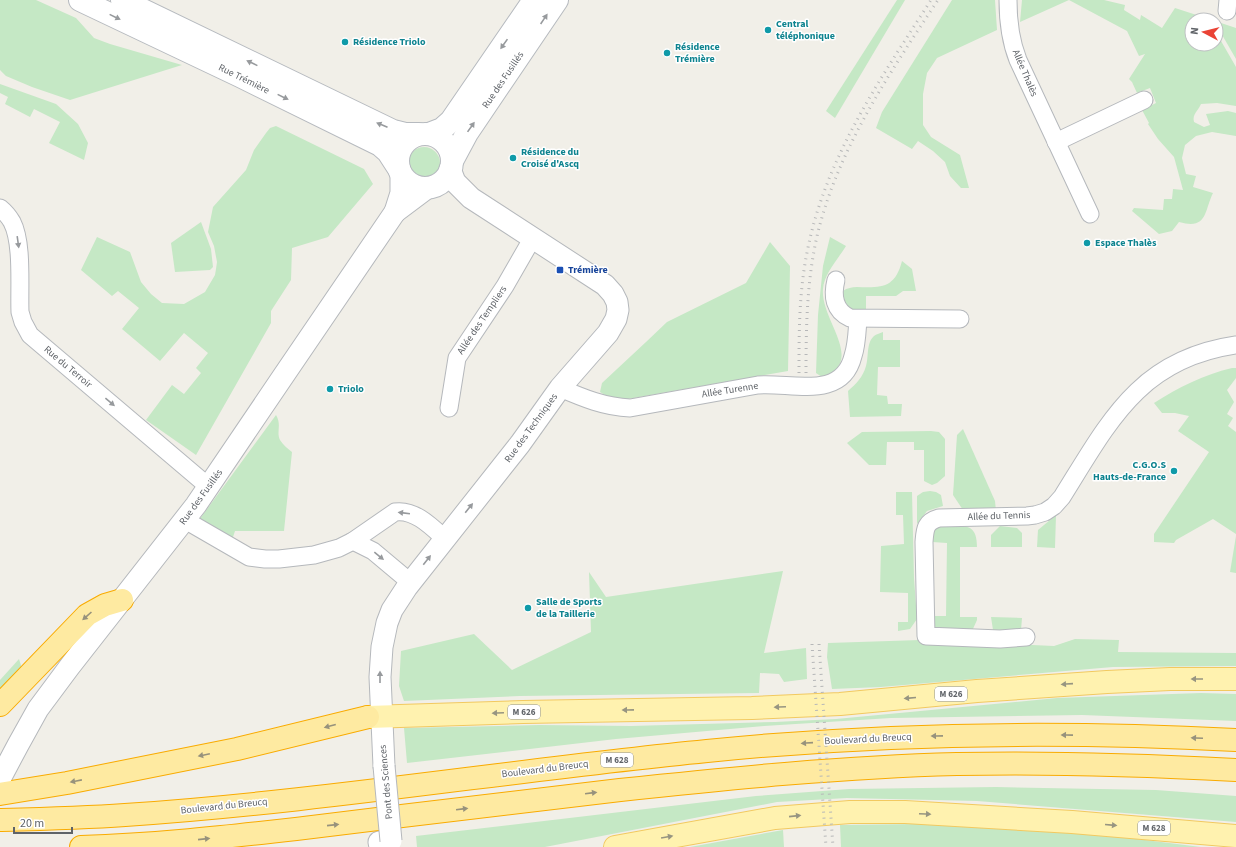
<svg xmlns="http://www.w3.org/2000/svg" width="1236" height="847" viewBox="0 0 1236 847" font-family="'Source Sans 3',sans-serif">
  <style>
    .green { fill: #c5e8c5 }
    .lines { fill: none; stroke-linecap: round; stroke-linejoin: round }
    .minor-casing { stroke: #b5b8bc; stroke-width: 19 }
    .tertiary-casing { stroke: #b5b8bc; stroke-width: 23 }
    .secondary-casing { stroke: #b6babf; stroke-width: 24 }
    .primary-casing { stroke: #f2c960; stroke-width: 24 }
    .trunk-casing { stroke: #f9ab00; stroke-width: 24 }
    .minor { stroke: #fff; stroke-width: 17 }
    .tertiary { stroke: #fff; stroke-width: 21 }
    .secondary { stroke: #fff; stroke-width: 22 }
    .primary { stroke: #fff2af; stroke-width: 22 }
    .trunk { stroke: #feeaa1; stroke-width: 22 }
    .rail { stroke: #b6b7b8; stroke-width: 3; stroke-dasharray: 1 5; stroke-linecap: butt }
    .tertiary-bridge-casing { stroke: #b5b8bc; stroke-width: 23; stroke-linecap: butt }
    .tertiary-bridge { stroke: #fff; stroke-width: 21 }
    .oneway { fill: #979a9d }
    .oneway2 { fill: #97927c }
    .oneway3 { fill: #979581 }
    .culture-dot { fill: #0f9aa8; stroke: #fff; stroke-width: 1.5 }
    .transit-dot { fill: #1a4fb4; stroke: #fff; stroke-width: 1.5 }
    .labels { text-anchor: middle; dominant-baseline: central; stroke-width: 3; stroke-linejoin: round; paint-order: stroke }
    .shield { fill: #fff; stroke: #8f9295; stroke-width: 1 }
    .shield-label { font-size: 9px; font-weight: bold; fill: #5f6368 }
    .culture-label { font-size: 10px; font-weight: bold; fill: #0d838f; stroke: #fff; text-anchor: start }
    .street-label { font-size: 10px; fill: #5f6368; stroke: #fff }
    .transit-label { font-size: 10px; font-weight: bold; fill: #164399; stroke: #fff; text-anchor: start }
  </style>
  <rect width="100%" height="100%" fill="#f1efe8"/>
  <!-- green -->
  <g class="green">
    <polygon points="0,0 36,0 76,18 94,38 110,44 182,65 70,100 32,87 6,76 0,70"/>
    <polygon points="897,0 905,0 835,118 826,111"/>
    <polygon points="952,0 995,0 997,30 937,58 927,73 923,94 923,125 931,137 960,155 969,188 961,188 950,176 945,162 933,151 918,141 912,149 876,128 882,112"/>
    <path d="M1022,0H1104L1125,5L1124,10L1140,20L1141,15L1162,28L1175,8L1212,20H1192V44H1216L1217,34L1236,67V106L1217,103L1201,104C1198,111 1192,114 1194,122L1204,127L1210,125L1206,114L1228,111L1236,113V136L1212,132L1196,136L1185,145L1182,158L1186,174L1196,176L1193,187L1213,193C1204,211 1208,230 1179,222L1172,231L1159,234L1132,211L1134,208L1163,210L1164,199H1172L1173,189L1183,190L1174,157L1158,139L1148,124L1149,123L1142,110L1156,103L1150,88L1137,93L1132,82L1129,79L1145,54L1139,56L1127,31L1069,0L1020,22Z"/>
    <polygon points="1218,22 1236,28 1236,59 1221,33"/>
    <polygon points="0,84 56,104 78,124 88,143 84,160 49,143 60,122 34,109 30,117 5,104 8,97 0,93"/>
    <polygon points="276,126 364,169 373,184 328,237 292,248 291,280 271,311 271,323 196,455 146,420 172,385 184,394 201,373 196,368 208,353 184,333 160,361 122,329 139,308 118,291 112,296 81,270 97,237 130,252 141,282 151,294 162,303 184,304 205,292 215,275 216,269 217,262 214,246 208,232 213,207 246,170 254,150 266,133 270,128"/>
    <circle cx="424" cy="163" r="16"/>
    <polygon points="201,222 211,249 213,267 210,270 175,272 171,243"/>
    <path d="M830,237L846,246C838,259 824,274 823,289C820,320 867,362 822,377L816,373L818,315L823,266Z"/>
    <polygon points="770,242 790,266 788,371 622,400 610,398 600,392 602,383 646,342 667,322 746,283"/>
    <path d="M902,261L912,269L916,291H903L896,296H866V311H852L842,304L843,291C847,288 852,287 857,287C882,288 895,288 902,261Z"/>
    <path d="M883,332V340H900V367H878L877,395L887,396L888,404H902L901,416L850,417L848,391C856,384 863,377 866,366C869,357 866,343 874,336C876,334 881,333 883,332Z"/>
    <path d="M1232,368H1236V378L1227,390L1234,402L1227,414L1233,418L1228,426L1236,432V534L1213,519L1176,540L1174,543L1154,542V534L1209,452L1178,431L1189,416L1175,413H1162L1154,403C1179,387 1203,375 1232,368Z"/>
    <path d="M276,415C282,425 276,432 280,440C283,445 288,449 292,452L284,531H235L232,540L199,520Z"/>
    <polygon points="963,429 995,501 996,511 963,510 953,495 957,435"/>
    <polygon points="931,431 939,432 945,439 945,476 937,483 932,485 924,481 924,450 914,450 914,442 887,442 886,465 869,465 847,443 862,432"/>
    <polygon points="930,491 936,492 941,495 943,506 927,511 917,524 917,496 923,492"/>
    <polygon points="896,492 912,492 914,578 917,619 910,629 898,631 898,622 908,622 908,593 880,592 881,546 904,544 903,515 896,515"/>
    <polygon points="1056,515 1055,548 1037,547 1038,530"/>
    <path d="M943,526C963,527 977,521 977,547H960V617H977V620L972,631L935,630L932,616H946L947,543L932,542L934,531L937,528Z"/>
    <polygon points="1000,526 1017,528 1022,533 1022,547 991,547 991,535"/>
    <polygon points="1236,536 1236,573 1230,572"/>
    <polygon points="783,571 764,653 806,648 807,679 784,682 779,674 760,673 759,693 520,696 404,701 399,686 401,651 474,634 512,670 591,632 589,572 606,597"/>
    <polygon points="991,617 1022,618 1021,630 998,633 993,630"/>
    <polygon points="1075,639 1119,640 1118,652 1236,653 1236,666 1113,667 881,687 832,689 827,657 828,643 920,640 1054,646"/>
    <polygon points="19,659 23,672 0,695 0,680"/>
    <polygon points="1201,693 1236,694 1236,721 1082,715 891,718 764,726 616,739 407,763 404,728 539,725 631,726 775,722 836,719 1057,698"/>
    <polygon points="996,787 1156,790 1236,796 1236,822 977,801 847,798 777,802 545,847 417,847 416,836 756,796 849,789"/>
    <polygon points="918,824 987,826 1129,838 1201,847 841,847 840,825"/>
    <polygon points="783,830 784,847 690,847"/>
  </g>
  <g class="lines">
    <defs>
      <g id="minor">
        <path d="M1008,0C1008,21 1010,40 1018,60L1090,214"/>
        <polyline points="1227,11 1228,0"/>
        <polyline points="1056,142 1144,100"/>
        <path d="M0,208C5,212 9,217 12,222C23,243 19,287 20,312L23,322L30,335L209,487"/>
        <path d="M836,280C832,296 834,311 850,318L960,319"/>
        <path d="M560,388C583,398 605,407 630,408L758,385C791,382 842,401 853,356C857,344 857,331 858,319"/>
        <polyline points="449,408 457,358 505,286 532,239"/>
        <path d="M185,520L249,557L265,559H279L314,555L339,548L353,541L395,512C414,509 431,526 444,538"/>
        <polyline points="353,541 373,551 410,582"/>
        <path d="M1026,637L1000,639L926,636L924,542C925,529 925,522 939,518L1027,516L1035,515L1045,512L1054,506L1062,497C1109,422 1139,359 1236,345"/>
      </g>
      <g id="tertiary">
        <polyline points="395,212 427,188"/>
        <polyline points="384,766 380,677 382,647 387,623 392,610 407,587 520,444 560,388 608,333 616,319 618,310 617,302 613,294 605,285 471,198 455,182 450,169"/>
        <polyline points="1,777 18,745 38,709 70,666 196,505 284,375 395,212 401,193 401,173"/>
        <polyline points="379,842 380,847"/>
      </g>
      <g id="secondary">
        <polyline points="80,0 240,76 380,145 388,152 399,169"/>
        <polyline points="122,0 393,131 405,134 419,134"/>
        <polyline points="429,134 442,129 451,121 534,0"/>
        <circle cx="425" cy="161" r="27"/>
        <polyline points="452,161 467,133 557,0"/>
      </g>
      <g id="primary">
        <polyline points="368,717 523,712 752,708 840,704 977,691 1107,682 1170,679 1236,679"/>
        <polyline points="615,847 775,818 850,812 905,812 1072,822 1236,836"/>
      </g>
      <g id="trunk">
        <polyline points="0,705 87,615 105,605 122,600"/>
        <polyline points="0,794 67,783 237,749 368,717"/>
        <path d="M0,820C41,819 83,818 125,815C319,802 513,770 707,751C883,733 1059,731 1236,740"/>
        <path d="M81,847C153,845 225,837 296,829C404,816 512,802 620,790C732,778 844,767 957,764C1050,762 1143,765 1236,770"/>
      </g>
    </defs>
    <!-- minor casing -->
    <use href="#minor" class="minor-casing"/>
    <!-- tertiary casing -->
    <use href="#tertiary" class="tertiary-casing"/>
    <!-- secondary casing -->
    <use href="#secondary" class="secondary-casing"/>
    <!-- primary casing -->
    <use href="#primary" class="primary-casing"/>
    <!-- trunk casing -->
    <use href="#trunk" class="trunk-casing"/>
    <!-- minor -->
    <use href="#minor" class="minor"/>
    <!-- tertiary -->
    <use href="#tertiary" class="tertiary"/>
    <!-- secondary -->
    <use href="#secondary" class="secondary"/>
    <!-- primary -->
    <use href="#primary" class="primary"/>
    <!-- trunk -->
    <use href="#trunk" class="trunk"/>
    <!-- rail -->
    <g class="rail">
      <path d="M799,373C799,334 799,296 806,258C823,161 879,81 931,0"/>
      <path d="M806,373C806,324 807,275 819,228C841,144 891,71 938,0"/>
      <polyline points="812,644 826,847"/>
      <polyline points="819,644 833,847"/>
    </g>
    <defs>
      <polyline id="tertiary-bridge" points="384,766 391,841"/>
    </defs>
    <!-- tertiary-bridge casing -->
    <use href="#tertiary-bridge" class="tertiary-bridge-casing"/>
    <!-- tertiary-bridge -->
    <use href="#tertiary-bridge" class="tertiary-bridge"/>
  </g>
  <!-- one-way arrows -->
  <defs><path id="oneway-solid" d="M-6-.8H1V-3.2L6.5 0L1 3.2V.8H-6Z"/></defs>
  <g class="oneway">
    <use href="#oneway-solid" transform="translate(115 17) rotate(26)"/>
    <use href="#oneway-solid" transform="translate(544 19) rotate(-56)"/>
    <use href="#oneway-solid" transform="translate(504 44) rotate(125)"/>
    <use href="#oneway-solid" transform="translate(252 63) rotate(-154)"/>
    <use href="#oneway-solid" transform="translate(283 97) rotate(26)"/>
    <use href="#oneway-solid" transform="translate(382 125) rotate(-157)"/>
    <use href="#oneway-solid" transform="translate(471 127) rotate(-55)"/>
    <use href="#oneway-solid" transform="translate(18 242) rotate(82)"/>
    <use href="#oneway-solid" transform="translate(110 402) rotate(40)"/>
    <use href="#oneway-solid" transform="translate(469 508) rotate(-51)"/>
    <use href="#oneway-solid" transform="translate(404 513) rotate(-173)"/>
    <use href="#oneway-solid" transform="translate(379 556) rotate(39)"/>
    <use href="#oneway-solid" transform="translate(427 560) rotate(-52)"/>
    <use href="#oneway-solid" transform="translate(380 677) rotate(-90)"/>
  </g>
  <g class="oneway2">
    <use href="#oneway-solid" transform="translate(87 616) rotate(138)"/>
    <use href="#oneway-solid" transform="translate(330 726) rotate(165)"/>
    <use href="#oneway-solid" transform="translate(1067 735) rotate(-179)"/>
    <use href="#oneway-solid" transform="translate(937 736) rotate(179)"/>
    <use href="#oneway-solid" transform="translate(1197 738) rotate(-177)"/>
    <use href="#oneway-solid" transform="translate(807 743) rotate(176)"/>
    <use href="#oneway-solid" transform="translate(204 755) rotate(168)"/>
    <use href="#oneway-solid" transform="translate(76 781) rotate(169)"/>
    <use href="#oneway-solid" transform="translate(591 793) rotate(-7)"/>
    <use href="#oneway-solid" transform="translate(462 809) rotate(-7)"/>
    <use href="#oneway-solid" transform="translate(333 825) rotate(-6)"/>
    <use href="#oneway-solid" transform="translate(204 839) rotate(-6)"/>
  </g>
  <g class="oneway3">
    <use href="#oneway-solid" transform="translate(1197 679) rotate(180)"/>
    <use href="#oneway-solid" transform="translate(1067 684) rotate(176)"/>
    <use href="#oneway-solid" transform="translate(910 698) rotate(175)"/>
    <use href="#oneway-solid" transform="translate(780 707) rotate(177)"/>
    <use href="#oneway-solid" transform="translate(628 710) rotate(179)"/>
    <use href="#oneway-solid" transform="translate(498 713) rotate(178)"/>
    <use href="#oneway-solid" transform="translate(925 814) rotate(3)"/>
    <use href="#oneway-solid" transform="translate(795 816) rotate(-6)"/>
    <use href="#oneway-solid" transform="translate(1111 825) rotate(5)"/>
    <use href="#oneway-solid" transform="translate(667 837) rotate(-10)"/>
  </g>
  <!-- markers -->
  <g class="culture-dot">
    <circle cx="768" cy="30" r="4"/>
    <circle cx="345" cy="42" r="4"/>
    <circle cx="667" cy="53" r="4"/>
    <circle cx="513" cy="158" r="4"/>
    <circle cx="1087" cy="243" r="4"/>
    <circle cx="330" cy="389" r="4"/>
    <circle cx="1174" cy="471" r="4"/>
    <circle cx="528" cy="608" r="4"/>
  </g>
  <rect class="transit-dot" x="556" y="266" width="8" height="8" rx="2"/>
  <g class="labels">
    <!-- shield labels -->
    <g class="shield">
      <rect x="935" y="687" width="32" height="14" rx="3"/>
      <rect x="508" y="705" width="32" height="14" rx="3"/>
      <rect x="601" y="753" width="32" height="14" rx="3"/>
      <rect x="1138" y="821" width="32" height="14" rx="3"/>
    </g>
    <g class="shield-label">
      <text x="951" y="694">M 626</text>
      <text x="524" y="712">M 626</text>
      <text x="617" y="760">M 628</text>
      <text x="1154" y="828">M 628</text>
    </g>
    <!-- culture labels -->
    <g class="culture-label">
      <text x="776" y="24">Central<tspan x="776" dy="12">téléphonique</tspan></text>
      <text x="353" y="42">Résidence Triolo</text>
      <text x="675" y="47">Résidence<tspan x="675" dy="12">Trémière</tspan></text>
      <text x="521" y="152">Résidence du<tspan x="521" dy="12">Croisé d'Ascq</tspan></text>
      <text x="1095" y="243">Espace Thalès</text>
      <text x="338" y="389">Triolo</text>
      <text x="1166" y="465" text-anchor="end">C.G.O.S<tspan x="1166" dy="12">Hauts-de-France</tspan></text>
      <text x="536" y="602">Salle de Sports<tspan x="536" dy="12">de la Taillerie</tspan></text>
    </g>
    <!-- street labels -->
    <g class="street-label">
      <text transform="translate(1025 73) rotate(67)">Allée Thalès</text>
      <text transform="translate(244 79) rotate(26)">Rue Trémière</text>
      <text transform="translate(503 80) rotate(-56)">Rue des Fusillés</text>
      <text transform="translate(482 320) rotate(-56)">Allée des Templiers</text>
      <text transform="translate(68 367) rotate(40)">Rue du Terroir</text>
      <text transform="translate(730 390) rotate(-9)">Allée Turenne</text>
      <text transform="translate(531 428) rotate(-54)">Rue des Techniques</text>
      <text transform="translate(201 497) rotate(-54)">Rue des Fusillés</text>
      <text transform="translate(999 516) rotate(-2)">Allée du Tennis</text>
      <text transform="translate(868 739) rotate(-3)">Boulevard du Breucq</text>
      <text transform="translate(545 769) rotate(-7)">Boulevard du Breucq</text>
      <text transform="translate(386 782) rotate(-95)">Pont des Sciences</text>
      <text transform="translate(224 806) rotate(-6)">Boulevard du Breucq</text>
    </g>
    <!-- transit labels -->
    <g class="transit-label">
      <text x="568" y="270">Trémière</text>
    </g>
  </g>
  <!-- north arrow -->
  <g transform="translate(1204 32) rotate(277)"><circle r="19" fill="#ffffff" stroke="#bfc1c3"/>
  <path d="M0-3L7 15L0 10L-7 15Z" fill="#ea4335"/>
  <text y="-6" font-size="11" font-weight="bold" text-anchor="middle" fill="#5f6368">N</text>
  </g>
  <!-- scale -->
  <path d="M14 827v6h58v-6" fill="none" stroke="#5f6368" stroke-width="2"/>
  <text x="20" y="827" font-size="12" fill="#5f6368" stroke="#ffffff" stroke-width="3" paint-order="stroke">20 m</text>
</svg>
